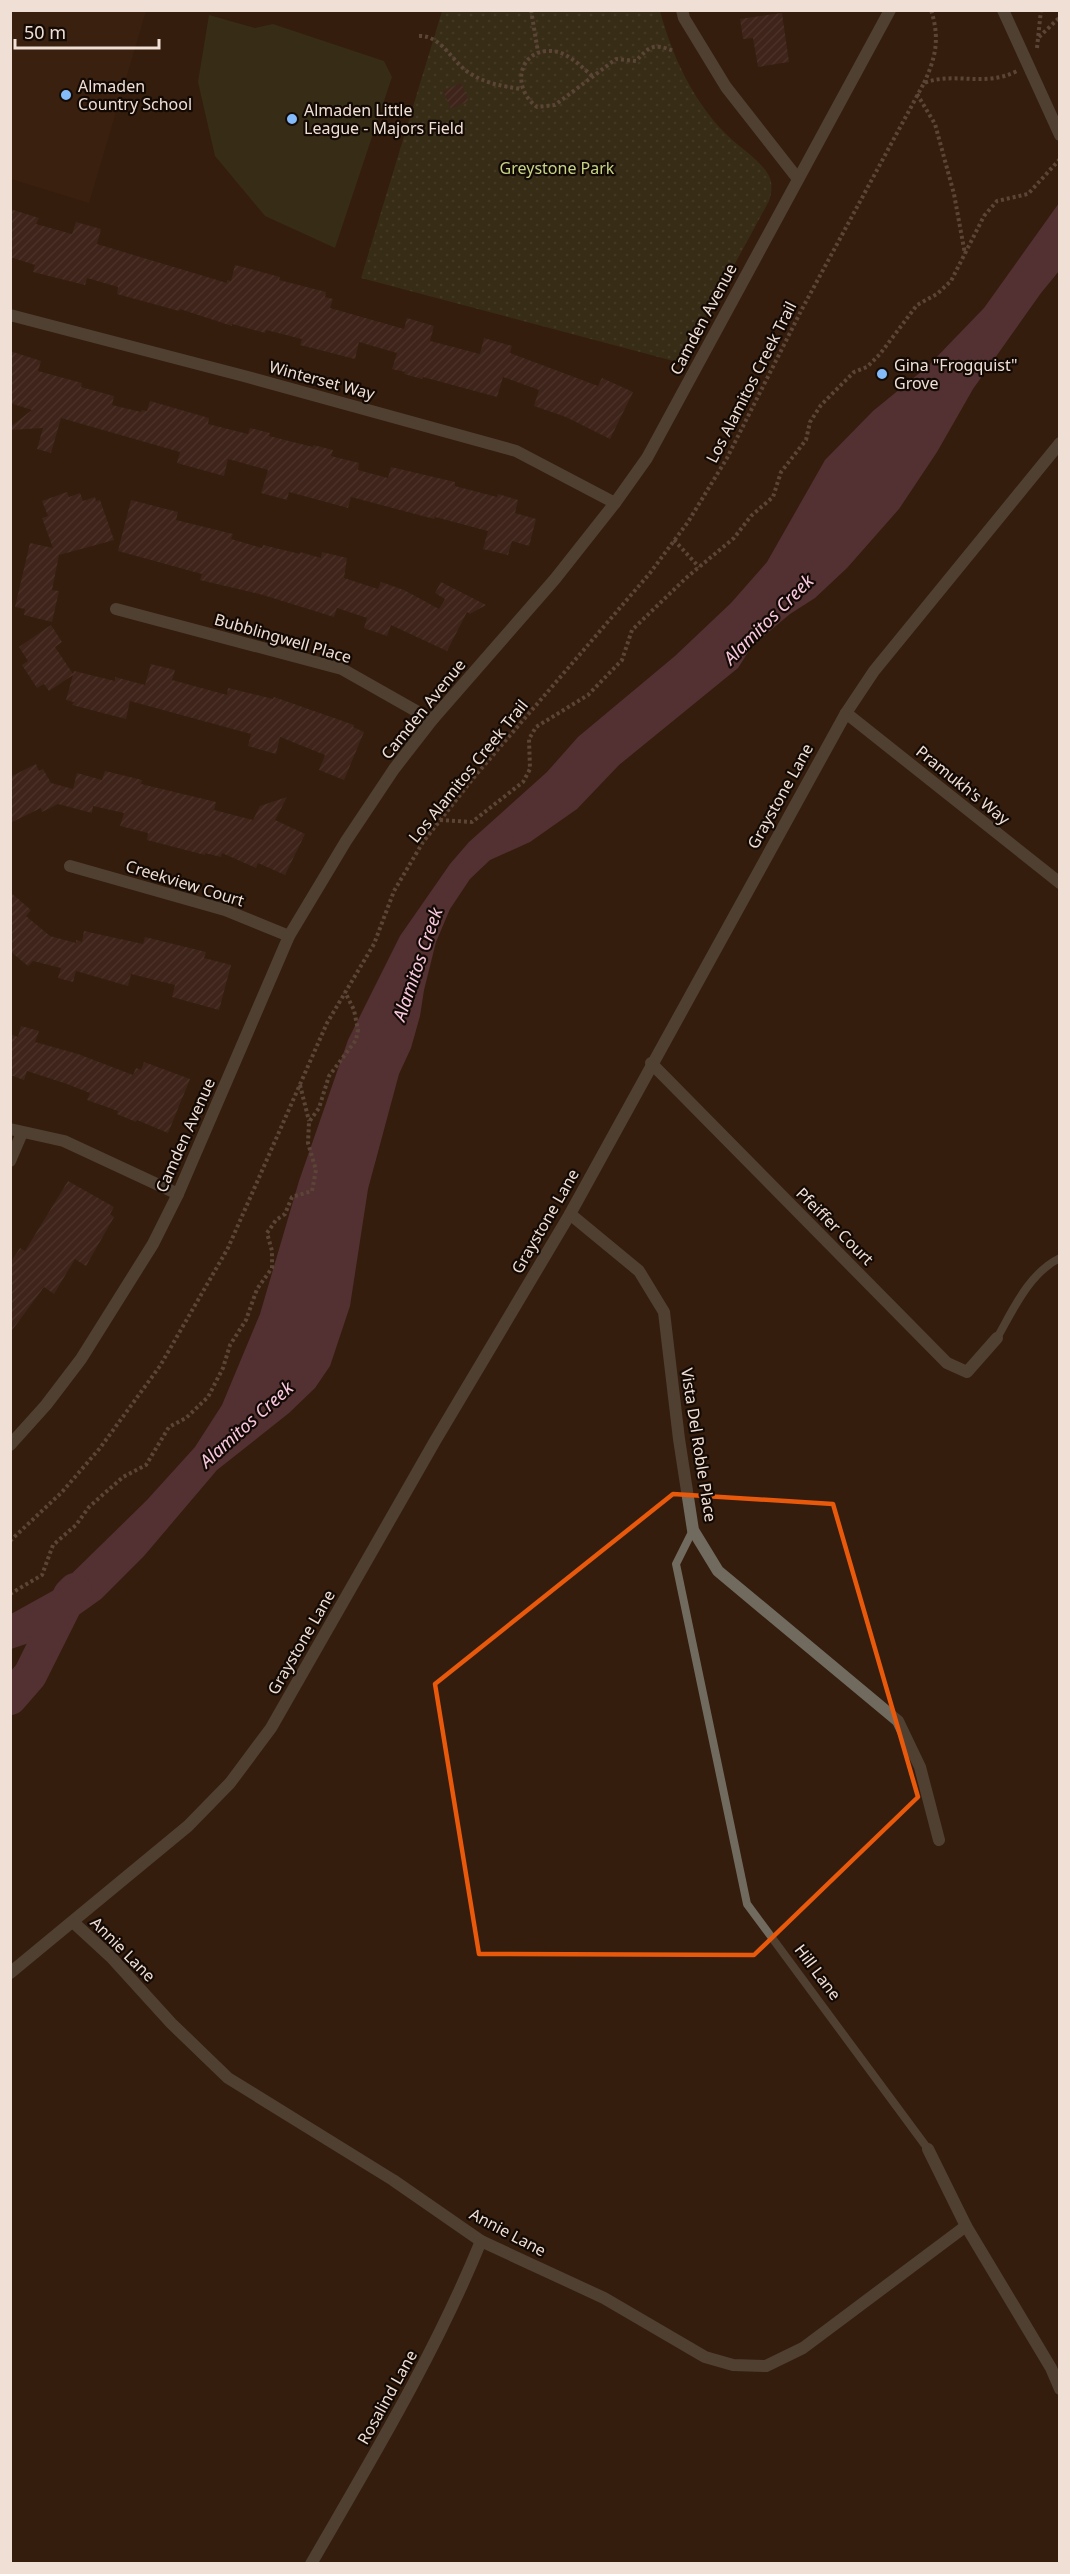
<svg xmlns="http://www.w3.org/2000/svg" width="1070" height="2574" viewBox="0 0 1070 2574" font-family="'Noto Sans',sans-serif">
  <style>
    .built { fill: #422410 }
    .park { fill: url(#park-dots) }
    .pitch { fill: #3a3f22 }
    .water { fill: #784860 }
    .lines { fill: none; stroke-linecap: round; stroke-linejoin: round }
    .river { stroke: #784860; stroke-width: 34 }
    .building { fill: url(#building-hatch) }
    .path { stroke: #897568; stroke-width: 4; stroke-dasharray: 3 3; stroke-linecap: butt }
    .service { stroke: #716b5f; stroke-width: 8 }
    .minor { stroke: #716b5f; stroke-width: 12 }
    .tertiary { stroke: #716b5f; stroke-width: 12 }
    .marked { fill: none; stroke: #e8590c; stroke-width: 4.5; stroke-linejoin: round }
    .poi-dot { fill: #84bcfb; stroke: #140a05; stroke-width: 2 }
    .labels { text-anchor: middle; dominant-baseline: central; stroke-width: 4.5; stroke-linejoin: round; paint-order: stroke }
    .poi-label { font-size: 16px; fill: #f0dfd5; stroke: #140a05; text-anchor: start }
    .park-label { font-size: 16px; fill: #c6d585; stroke: #140a05 }
    .street-label { font-size: 16px; fill: #f0dfd5; stroke: #140a05 }
    .water-label { font-size: 18px; font-style: italic; fill: #f9c8df; stroke: #140a05 }
  </style>
  <defs>
    <pattern id="park-dots" width="8" height="8" patternUnits="userSpaceOnUse" patternTransform="scale(1.5)"><rect width="8" height="8" fill="#3a3f22"/><path d="M2 2h.1M6 6h.1" fill="none" stroke="#575a41" stroke-width="1.8" stroke-linecap="round"/></pattern>
    <pattern id="building-hatch" width="6" height="6" patternUnits="userSpaceOnUse" patternTransform="scale(1.5)"><rect width="6" height="6" fill="#4b2d2c"/><path d="M-1 1l2-2M0 6l6-6M5 7l2-2" fill="none" stroke="#654b4a"/></pattern>
  </defs>
  <rect width="100%" height="100%" fill="#341d0d"/>
  <!-- built -->
  <polygon class="built" points="10,11 146,11 89,203 11,179"/>
  <!-- park -->
  <path class="park" d="M442,11H660C672,55 692,99 724,132C737,146 758,158 768,174C773,183 772,191 769,201L681,363L361,278Z"/>
  <!-- pitch -->
  <polygon class="pitch" points="209,15 255,28 273,24 384,61 392,77 335,248 265,216 215,156 198,82"/>
  <!-- water -->
  <polygon class="water" points="1059,203 1059,271 1041,293 973,389 937,452 899,509 847,568 815,598 790,614 752,646 738,668 619,765 577,809 530,842 490,860 470,879 450,909 436,942 424,990 420,1016 411,1048 399,1074 368,1189 350,1306 330,1366 315,1388 289,1413 217,1470 144,1556 101,1599 70,1621 29,1643 11,1649 11,1614 56,1589 99,1547 147,1500 195,1447 222,1405 260,1314 299,1181 348,1040 400,936 450,864 469,842 547,772 578,737 675,656 731,603 767,562 825,460 873,411 927,367 984,308"/>
  <g class="lines">
    <!-- river -->
    <polyline class="river" points="10,1698 30,1675 70,1595 75,1590"/>
  </g>
  <!-- building -->
  <g class="building">
    <polygon points="782,13 789,62 758,67 753,38 743,39 740,19"/>
    <polygon points="461,83 469,101 451,109 443,91"/>
    <polygon points="10,209 39,218 36,224 72,234 76,222 101,229 97,244 227,283 227,280 231,281 235,265 280,277 279,280 326,292 325,297 333,299 330,308 404,329 407,318 434,326 430,341 480,354 484,338 512,346 510,353 598,386 602,378 633,392 610,439 566,417 534,406 539,390 503,377 497,397 423,377 422,379 404,374 405,372 392,369 397,353 359,342 355,359 300,345 302,339 266,330 265,333 232,324 232,326 180,309 179,311 117,294 118,287 87,278 85,285 33,272 35,265 10,257"/>
    <polygon points="10,351 41,361 38,371 82,383 81,387 114,396 112,405 141,412 142,410 147,411 150,401 209,418 208,424 248,434 250,428 270,433 269,436 313,447 313,445 333,450 331,456 359,463 358,470 388,478 391,467 455,482 455,486 497,497 498,494 518,500 515,513 536,519 529,546 512,541 508,555 483,549 488,531 435,517 434,519 351,497 348,508 289,492 287,500 261,493 268,470 228,459 224,476 177,463 180,452 61,418 51,453 37,449 43,428 10,430 10,427 32,410 10,403"/>
    <polygon points="67,492 69,497 80,493 83,501 95,497 96,501 100,500 114,540 59,555 52,590 59,591 52,622 24,615 25,609 15,607 30,543 53,548 42,518 48,516 42,501"/>
    <polygon points="131,500 178,512 176,520 233,534 231,539 262,548 263,545 300,554 300,552 321,558 322,552 347,558 344,578 378,589 381,582 404,590 439,609 445,599 435,593 441,582 486,605 470,614 467,612 447,651 391,625 387,636 364,628 367,618 337,608 334,617 263,595 200,580 202,574 118,551"/>
    <polygon points="51,625 62,642 55,647 73,674 74,671 115,681 115,677 145,685 151,664 175,670 172,680 227,695 228,688 261,696 273,699 274,697 354,725 353,727 364,732 344,780 319,770 325,755 280,737 276,754 248,746 251,734 130,701 126,719 72,705 74,702 66,700 73,675 49,691 44,684 37,688 22,665 28,661 19,647"/>
    <polygon points="36,764 39,771 43,769 51,783 73,789 77,773 102,780 105,771 142,780 141,784 216,802 214,810 253,820 260,806 287,797 275,820 305,834 285,875 258,863 256,868 222,853 221,857 205,853 205,855 147,840 148,833 120,826 124,813 93,806 92,813 58,804 42,812 41,808 10,823 10,777"/>
    <polygon points="10,892 31,910 26,916 50,936 76,943 76,940 82,942 84,931 143,944 145,937 206,952 204,958 231,965 219,1010 172,997 175,985 131,974 128,986 76,971 73,982 58,978 61,968 33,961 28,966 10,951"/>
    <polygon points="21,1026 39,1031 35,1042 78,1054 133,1075 136,1068 141,1070 144,1062 190,1079 168,1133 137,1120 136,1122 117,1114 118,1111 87,1100 90,1093 67,1084 27,1071 24,1080 10,1075 10,1034 18,1037"/>
    <polygon points="68,1181 114,1207 110,1214 114,1217 86,1266 75,1259 54,1294 44,1287 10,1333 10,1263 20,1248 25,1251"/>
  </g>
  <g class="lines">
    <!-- path -->
    <g class="path">
      <polyline points="531,10 538,52"/>
      <path d="M419,36C442,35 453,64 471,74C487,84 503,86 521,89"/>
      <polyline points="1039,37 1060,17"/>
      <polyline points="1037,48 1041,10"/>
      <path d="M592,76C581,66 567,52 552,51C518,49 511,88 537,107L555,105L616,59L636,61C650,46 653,43 674,51"/>
      <path d="M924,83C936,57 940,38 931,10"/>
      <polyline points="917,94 935,124 954,194 965,254"/>
      <polyline points="674,540 699,567"/>
      <polyline points="440,820 472,822 523,782 530,769 529,739 536,727 588,695 622,660 632,630 686,578 734,538 751,516 773,497 781,472 806,440 810,422 821,405 854,372 867,367 880,354 917,305 937,294 951,281 984,216 997,201 1028,194 1060,159"/>
      <polyline points="300,1085 309,1121"/>
      <path d="M10,1541L62,1492L100,1448L160,1366L228,1248L327,1023L374,944L394,891L407,869L423,842L475,776L650,573L688,522L727,458L802,309L924,83C956,71 983,88 1017,71"/>
      <polyline points="10,1594 42,1575 53,1545 76,1525 89,1507 123,1477 146,1465 169,1427 186,1418 208,1397 223,1368 230,1345 246,1320 257,1289 272,1268 272,1251 267,1233 276,1220 285,1214 292,1197 312,1191 316,1170 308,1143 309,1122 319,1108 329,1076 356,1040 358,1030 354,1010 345,992"/>
    </g>
    <!-- service -->
    <g class="service">
      <path d="M997,1338C1013,1310 1029,1273 1060,1258"/>
      <polyline points="693,1530 676,1564 747,1904 928,2149"/>
    </g>
    <!-- minor -->
    <g class="minor">
      <polyline points="682,10 684,18 726,87 798,179"/>
      <polyline points="1003,10 1060,135"/>
      <polyline points="10,315 244,376 516,451 615,503"/>
      <polyline points="116,609 342,669 432,720"/>
      <polyline points="846,713 1060,883"/>
      <polyline points="70,866 225,910 289,936"/>
      <polyline points="651,1063 947,1363 967,1372 997,1338"/>
      <polyline points="10,1129 64,1141 178,1194"/>
      <polyline points="10,1161 22,1133"/>
      <polyline points="570,1214 639,1271 664,1312 679,1439 693,1530 718,1571 898,1721 920,1767 939,1840"/>
      <polyline points="73,1922 111,1957 171,2023 228,2078 393,2180 481,2241 604,2298 705,2357 733,2365 766,2366 803,2348 966,2226"/>
      <polyline points="10,1973 188,1826 230,1783 271,1728 435,1441 570,1214 846,713 874,671 1060,443"/>
      <polyline points="928,2149 966,2226 1051,2368 1060,2389"/>
      <path d="M311,2564C372,2458 435,2354 481,2241"/>
    </g>
    <!-- tertiary -->
    <polyline class="tertiary" points="10,1445 46,1405 81,1359 153,1244 178,1194 289,936 346,841 394,769 432,720 555,579 615,503 647,458 890,10"/>
  </g>
  <!-- marked area -->
  <path d="M0 0H1070V2574H0ZM673,1494L833,1504L918,1797L754,1955L479,1954L435,1684Z" fill="#341d0d" fill-opacity=".55" fill-rule="evenodd"/>
  <path class="marked" d="M673,1494L833,1504L918,1797L754,1955L479,1954L435,1684Z"/>
  <!-- markers -->
  <g class="poi-dot">
    <circle cx="66" cy="95" r="6"/>
    <circle cx="292" cy="119" r="6"/>
    <circle cx="882" cy="374" r="6"/>
  </g>
  <g class="labels">
    <!-- poi labels -->
    <g class="poi-label">
      <text x="78" y="86">Almaden<tspan x="78" dy="18">Country School</tspan></text>
      <text x="304" y="110">Almaden Little<tspan x="304" dy="18">League - Majors Field</tspan></text>
      <text x="894" y="365">Gina "Frogquist"<tspan x="894" dy="18">Grove</tspan></text>
    </g>
    <!-- park labels -->
    <g class="park-label">
      <text x="557" y="168">Greystone Park</text>
    </g>
    <!-- street labels -->
    <g class="street-label">
      <text transform="translate(703 319) rotate(-62)">Camden Avenue</text>
      <text transform="translate(322 380) rotate(15)">Winterset Way</text>
      <text transform="translate(751 382) rotate(-63)">Los Alamitos Creek Trail</text>
      <text transform="translate(283 638) rotate(16)">Bubblingwell Place</text>
      <text transform="translate(423 709) rotate(-51)">Camden Avenue</text>
      <text transform="translate(468 771) rotate(-51)">Los Alamitos Creek Trail</text>
      <text transform="translate(963 785) rotate(39)">Pramukh's Way</text>
      <text transform="translate(780 796) rotate(-61)">Graystone Lane</text>
      <text transform="translate(185 883) rotate(17)">Creekview Court</text>
      <text transform="translate(185 1135) rotate(-66)">Camden Avenue</text>
      <text transform="translate(545 1221) rotate(-60)">Graystone Lane</text>
      <text transform="translate(835 1226) rotate(45)">Pfeiffer Court</text>
      <text transform="translate(699 1445) rotate(81)">Vista Del Roble Place</text>
      <text transform="translate(301 1642) rotate(-60)">Graystone Lane</text>
      <text transform="translate(123 1949) rotate(45)">Annie Lane</text>
      <text transform="translate(818 1972) rotate(53)">Hill Lane</text>
      <text transform="translate(508 2232) rotate(28)">Annie Lane</text>
      <text transform="translate(387 2397) rotate(-61)">Rosalind Lane</text>
    </g>
    <!-- water labels -->
    <g class="water-label">
      <text transform="translate(768 619) rotate(-45)">Alamitos Creek</text>
      <text transform="translate(417 964) rotate(-71)">Alamitos Creek</text>
      <text transform="translate(246 1424) rotate(-42)">Alamitos Creek</text>
    </g>
  </g>
  <!-- border -->
  <rect width="1070" height="2574" fill="none" stroke="#f0dfd5" stroke-width="24"/>
  <!-- scale -->
  <path d="M15 39v9h144v-9" fill="none" stroke="#f0dfd5" stroke-width="3"/>
  <text x="24" y="39" font-size="18" fill="#f0dfd5" stroke="#140a05" stroke-width="4.5" paint-order="stroke">50 m</text>
</svg>
